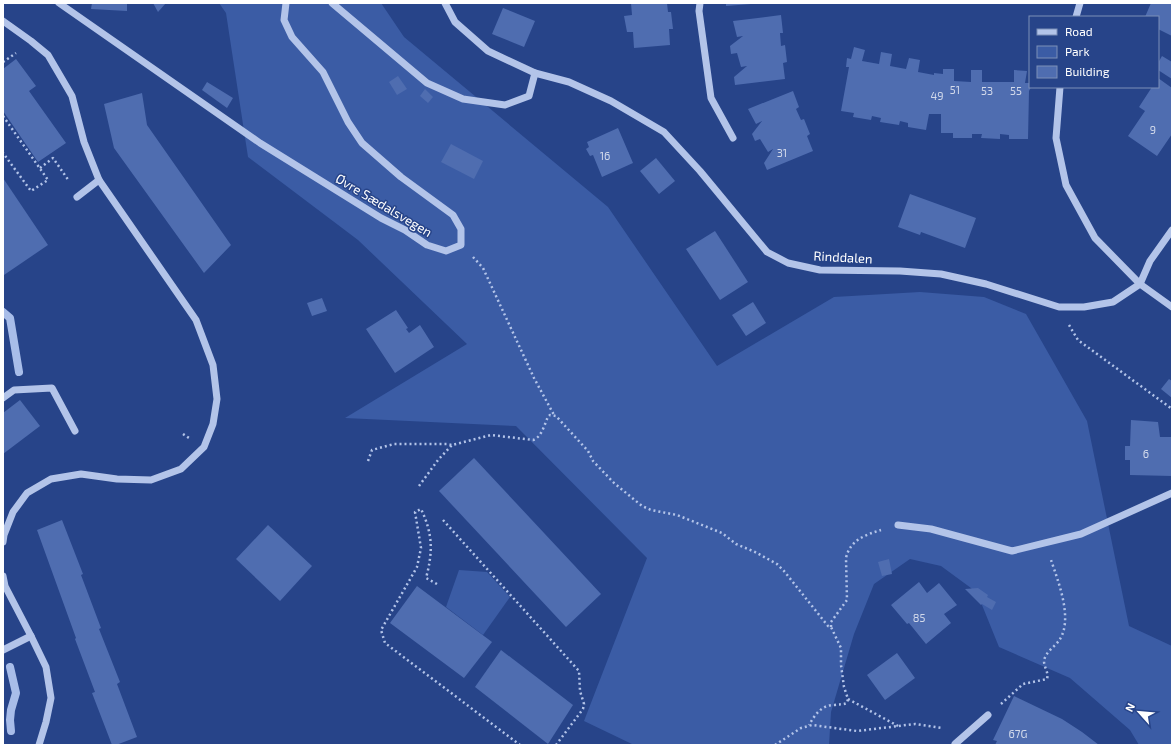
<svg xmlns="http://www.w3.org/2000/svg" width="1175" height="748" viewBox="0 0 1175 748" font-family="'Exo 2',sans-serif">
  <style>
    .green { fill: #3b5ca5 }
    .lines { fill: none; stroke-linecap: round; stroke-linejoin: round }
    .stream { stroke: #a8bde9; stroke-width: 8 }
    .building { fill: #4f6db0 }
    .path { stroke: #b3c4e9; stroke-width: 2.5; stroke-dasharray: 2 3; stroke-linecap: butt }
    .minor { stroke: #b3c4e9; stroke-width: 7 }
    .labels { text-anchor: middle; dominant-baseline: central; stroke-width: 3; stroke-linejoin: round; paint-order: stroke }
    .number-label { font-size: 11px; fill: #d3daeb }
    .street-label { font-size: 13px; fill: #fff; stroke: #274489 }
  </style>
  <rect width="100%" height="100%" fill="#274489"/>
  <!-- green -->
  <g class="green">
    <polygon points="219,3 381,3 404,37 608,207 717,366 834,297 920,292 984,297 1026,314 1087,421 1129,626 1172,646 1172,745 1139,745 1130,730 1070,678 999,647 982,605 971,588 941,566 910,559 874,584 854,634 831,712 829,745 634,745 584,721 647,558 516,426 345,418 467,344 358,240 248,157 226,13"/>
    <polygon points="459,570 487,572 510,597 483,635 446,607"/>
  </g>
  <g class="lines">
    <!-- stream -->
    <g class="stream">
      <polyline points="3,312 10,318 19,372"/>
      <polyline points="10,667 16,693 11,710 10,720 11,731"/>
    </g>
  </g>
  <!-- building -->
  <g class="building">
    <polygon points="92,3 127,3 127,11 91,9"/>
    <polygon points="153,3 166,3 158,12"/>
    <polygon points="631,3 667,3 668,12 671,12 673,29 669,29 670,45 634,48 633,32 627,32 624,16 632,15"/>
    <polygon points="726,3 751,3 751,4 726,6"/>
    <polygon points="1151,3 1172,3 1172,36 1158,29 1158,17 1145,17"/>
    <polygon points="503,8 535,21 524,47 492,34"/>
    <polygon points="781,15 783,33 780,33 781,46 785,45 787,62 783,63 785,79 735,85 734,77 747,66 741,67 737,53 731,54 730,46 743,36 737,37 733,21"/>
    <polygon points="854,47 865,50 862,61 879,64 881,52 892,54 890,66 906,69 909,58 920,60 918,72 934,75 934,73 943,74 943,69 954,69 954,81 971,82 971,70 982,70 982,82 1014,82 1014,70 1027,71 1025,83 1030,83 1031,87 1029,91 1028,139 1009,139 1009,135 1000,134 1000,139 981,138 982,134 972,134 972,138 953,138 953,133 941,133 941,114 929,114 926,130 908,127 908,123 900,121 899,125 880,122 881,118 872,116 871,120 853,117 854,113 841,111 849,67 846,67 847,58 851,59"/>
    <polygon points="1162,56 1172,62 1172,79 1158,70 1158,63"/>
    <polygon points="16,59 36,86 29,91 66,143 38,162 3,111 3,69"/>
    <polygon points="398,76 407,89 397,95 389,82"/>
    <polygon points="1158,78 1172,88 1172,134 1157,156 1128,136 1145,111 1139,107 1152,87 1158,87"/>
    <polygon points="207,82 233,98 227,108 202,90"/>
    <polygon points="425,89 433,97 428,103 420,96"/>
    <polygon points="793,91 799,107 796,109 801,120 804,119 810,134 807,136 813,151 767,170 764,163 773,149 768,152 760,139 755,141 752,134 762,121 756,124 748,109"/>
    <polygon points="142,93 147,125 231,245 204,273 114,148 104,104"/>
    <polygon points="618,128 633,163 602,177 593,155 590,156 586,149 589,147 587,142"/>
    <polygon points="451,144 483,161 474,179 441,162"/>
    <polygon points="656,158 675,181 659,194 640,171"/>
    <polygon points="3,178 48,245 4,275 3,274"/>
    <polygon points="910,194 976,218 965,248 921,232 920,235 898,227"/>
    <polygon points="715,231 748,282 720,300 686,249"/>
    <polygon points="322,298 327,311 312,316 307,303"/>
    <polygon points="753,302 766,323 746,336 732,315"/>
    <polygon points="396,310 408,328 406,329 409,333 420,325 434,347 395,373 366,329"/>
    <polygon points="1169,379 1172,381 1172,398 1161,389"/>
    <polygon points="20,400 40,426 3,454 3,413"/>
    <polygon points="1131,420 1158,422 1160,437 1172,437 1172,476 1130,475 1130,460 1125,460 1125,446 1130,446"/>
    <polygon points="474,458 601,594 566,627 439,491"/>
    <polygon points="62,520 83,574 81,575 101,628 99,629 120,682 117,684 137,737 116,745 112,745 92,693 95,692 75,639 76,638 37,530"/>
    <polygon points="268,525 312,566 280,601 236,559"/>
    <polygon points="889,559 892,574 882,576 878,562"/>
    <polygon points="919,582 927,593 939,583 957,605 944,614 951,623 926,644 909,623 907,624 891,605"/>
    <polygon points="417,586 492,642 464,678 390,623"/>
    <polygon points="978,588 988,595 987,597 996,602 992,610 982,604 981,605 965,589"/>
    <polygon points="501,650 573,705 548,744 475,687"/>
    <polygon points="897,653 915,678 885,700 867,675"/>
    <polygon points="1014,696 1062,719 1082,732 1099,745 995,745 997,741 993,740"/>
  </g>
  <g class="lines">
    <!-- path -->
    <g class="path">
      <polyline points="3,62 16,53"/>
      <polyline points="3,116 48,180 31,191 3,153"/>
      <polyline points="40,168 53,158 69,181"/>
      <polyline points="473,257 483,268 534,378 554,415"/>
      <polyline points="1069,325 1078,340 1172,409"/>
      <polyline points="183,434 189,438"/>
      <polyline points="368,461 372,450 394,444 447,444 452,445"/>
      <path d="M419,486L438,460L452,445L491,435L533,440C542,437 544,425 548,417L550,415L556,416L588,451L593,461L614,483L642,506L651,510L677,515L722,533L736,544L755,552L777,564L784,571L828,626L831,627L841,648V665L844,687L848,699L847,703C842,705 839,704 834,705C821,705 815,715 809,725"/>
      <polyline points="443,520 579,671 580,691 584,704 583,709 556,745"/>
      <path d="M437,584L426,578C433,552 433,534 421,509L415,512L421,548L417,567L381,630L385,643L520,745"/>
      <path d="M831,627V622L847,600L846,558C850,540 865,535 881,530"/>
      <polyline points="848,699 898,726"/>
      <path d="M1001,704L1023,684L1047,679C1049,672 1044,668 1044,661C1045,652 1056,646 1060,639C1073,618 1058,581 1051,560"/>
      <polyline points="775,745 801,728 812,725 857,731 915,724 942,728"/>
    </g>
    <!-- minor -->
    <g class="minor">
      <polyline points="59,3 260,143 381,218 405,230 427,245 446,251 461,245 461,229 453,215 401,177 362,143 348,122 323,72 292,37 284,20 286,3"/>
      <polyline points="332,3 427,83 463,99 505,105 529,96 535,73"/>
      <polyline points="445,3 455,22 488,51 535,73 569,82 611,101 664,132 700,171 767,252 788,263 820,270 900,271 941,274 986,284 1059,307 1084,307 1113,302 1140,284"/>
      <polyline points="700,3 699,11 711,98 733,138"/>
      <polyline points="1076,17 1080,3"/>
      <polyline points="3,21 31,41 48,55 72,96 84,142 99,180 196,320 213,365 217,399 213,424 204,447 181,469 151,480 117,479 81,474 51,479 27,493 13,512 4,535 3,542"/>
      <polyline points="1060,87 1056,138 1066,185 1095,238 1140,284 1172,307"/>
      <polyline points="77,197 99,180"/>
      <polyline points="1140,284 1150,261 1172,230"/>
      <polyline points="3,398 14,390 52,388 75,431"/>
      <polyline points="898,525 931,529 1012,551 1081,534 1172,493"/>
      <polyline points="3,576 5,586 31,636 46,667 51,698 46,722 39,745"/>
      <polyline points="3,650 31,636"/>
      <polyline points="956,745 955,744 988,715"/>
    </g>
  </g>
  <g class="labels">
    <!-- number labels -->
    <g class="number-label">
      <text x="955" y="89">51</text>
      <text x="987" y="90">53</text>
      <text x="1016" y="90">55</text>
      <text x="937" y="95">49</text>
      <text x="1153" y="129">9</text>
      <text x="782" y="152">31</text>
      <text x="605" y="155">16</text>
      <text x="1146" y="453">6</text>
      <text x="919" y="617">85</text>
      <text x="1018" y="733">67G</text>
    </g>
    <!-- street labels -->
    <g class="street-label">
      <text transform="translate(384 205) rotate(31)">Øvre Sædalsvegen</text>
      <text transform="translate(843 257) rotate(3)">Rinddalen</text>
    </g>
  </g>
  <!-- border -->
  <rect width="1175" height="748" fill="none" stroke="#ffffff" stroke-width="8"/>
  <!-- legend -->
  <rect x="1029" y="16" width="130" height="72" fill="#274489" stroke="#7d8fb8"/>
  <rect x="1037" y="29" width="20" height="6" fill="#b3c4e9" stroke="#7d8fb8"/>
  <text x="1065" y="36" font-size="12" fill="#ffffff">Road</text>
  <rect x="1037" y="46" width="20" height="12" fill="#3b5ca5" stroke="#7d8fb8"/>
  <text x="1065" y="56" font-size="12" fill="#ffffff">Park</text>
  <rect x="1037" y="66" width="20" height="12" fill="#4f6db0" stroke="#7d8fb8"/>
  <text x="1065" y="76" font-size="12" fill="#ffffff">Building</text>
  <!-- north arrow -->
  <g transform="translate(1139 712) rotate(297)" stroke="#274489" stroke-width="3" paint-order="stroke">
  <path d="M0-3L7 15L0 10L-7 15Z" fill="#ffffff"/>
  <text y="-6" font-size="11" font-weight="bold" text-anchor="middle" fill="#ffffff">N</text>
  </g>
</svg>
